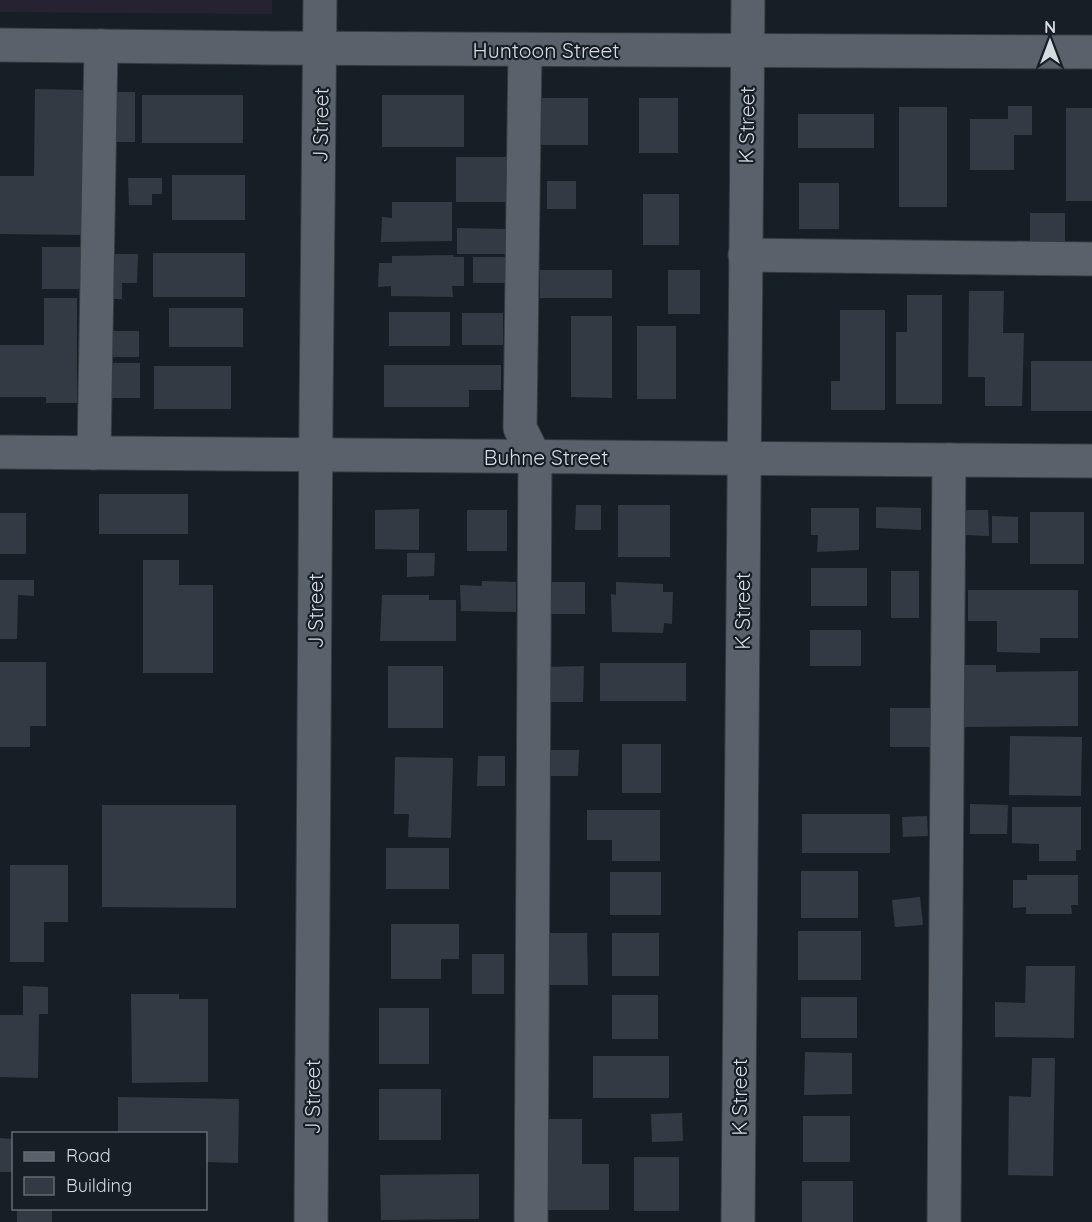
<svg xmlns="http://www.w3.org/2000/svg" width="1092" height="1222" viewBox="0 0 1092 1222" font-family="Quicksand,sans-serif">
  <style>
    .education { fill: #272232 }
    .building { fill: #323a43 }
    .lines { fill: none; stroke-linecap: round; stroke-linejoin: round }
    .minor-casing { stroke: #373c41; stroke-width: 35 }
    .minor { stroke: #59626b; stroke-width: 33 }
    .labels { text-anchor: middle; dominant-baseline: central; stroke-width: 4.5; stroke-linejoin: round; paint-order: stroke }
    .street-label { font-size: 21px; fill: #d7dce1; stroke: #171f26 }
  </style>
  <rect width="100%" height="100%" fill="#171f26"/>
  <!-- education -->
  <polygon class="education" points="0,0 272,0 272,14 0,12"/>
  <!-- building -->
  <g class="building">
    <polygon points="35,89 86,90 85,235 0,234 0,176 34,176"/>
    <rect x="110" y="92" width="25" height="50"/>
    <rect x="142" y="95" width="101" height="48"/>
    <rect x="382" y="95" width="82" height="52"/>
    <rect x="532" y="98" width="56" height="47"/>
    <rect x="639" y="98" width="39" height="55"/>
    <polygon points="1008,106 1032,106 1032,135 1014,135 1014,170 970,170 970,119 1008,119"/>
    <rect x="899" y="107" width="48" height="100"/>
    <rect x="1066" y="108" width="26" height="93"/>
    <rect x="798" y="114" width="76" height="34"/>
    <rect x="456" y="157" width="53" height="45"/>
    <rect x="172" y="175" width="73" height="45"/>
    <polygon points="128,178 162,178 162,194 152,194 152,205 129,205"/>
    <rect x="547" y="181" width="29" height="28"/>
    <rect x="799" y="183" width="40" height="46"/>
    <rect x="643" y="194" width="36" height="51"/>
    <polygon points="392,202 452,202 452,241 381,242 382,217 392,218"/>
    <rect x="1030" y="213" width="35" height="31"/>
    <polygon points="457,228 508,229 507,254 457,254"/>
    <rect x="42" y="247" width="39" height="42"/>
    <rect x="153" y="253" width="92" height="44"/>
    <polygon points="109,254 138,254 137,283 122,283 122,299 110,299"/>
    <polygon points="453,255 453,257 464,257 464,286 452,286 453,297 391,296 391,286 378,287 379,263 392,263 392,256"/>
    <rect x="473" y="257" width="32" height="26"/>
    <rect x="540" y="270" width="72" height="28"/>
    <rect x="668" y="270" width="32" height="44"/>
    <polygon points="969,291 1004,291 1003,333 1024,333 1022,406 985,406 985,377 968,377"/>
    <polygon points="907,295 942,295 942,404 896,404 896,332 907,332"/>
    <polygon points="44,298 77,298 77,403 46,403 46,397 0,397 0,345 44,345"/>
    <rect x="169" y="308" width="74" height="39"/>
    <polygon points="840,310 885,310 885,410 831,410 831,381 840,381"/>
    <rect x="389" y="312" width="61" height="34"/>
    <rect x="462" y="313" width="41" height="32"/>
    <polygon points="571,316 612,316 612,398 571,397"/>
    <rect x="637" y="326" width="39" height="73"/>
    <rect x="110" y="331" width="29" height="26"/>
    <rect x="1031" y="361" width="61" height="50"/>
    <rect x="107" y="363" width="33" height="35"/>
    <polygon points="384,365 501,365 501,390 469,390 469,407 384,407"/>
    <rect x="154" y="366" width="77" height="43"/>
    <rect x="99" y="494" width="89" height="40"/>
    <polygon points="576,505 601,505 601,530 575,530"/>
    <rect x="618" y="505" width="52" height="52"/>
    <polygon points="876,507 921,508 921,530 876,528"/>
    <polygon points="811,508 859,508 859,550 817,552 818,535 811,535"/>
    <polygon points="419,509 419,550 375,549 375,510"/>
    <rect x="467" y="510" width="40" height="41"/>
    <polygon points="962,510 988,510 989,536 963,535"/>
    <rect x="1030" y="512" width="54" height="52"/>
    <rect x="0" y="513" width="26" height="41"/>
    <polygon points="992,516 1018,517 1018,543 992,543"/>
    <polygon points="407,553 435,553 434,576 407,577"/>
    <polygon points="143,560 179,560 179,585 213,585 213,673 143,673"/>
    <rect x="811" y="568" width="56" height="38"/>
    <rect x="891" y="571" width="28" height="47"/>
    <polygon points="0,580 34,580 34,596 18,595 17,639 0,639"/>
    <polygon points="482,581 516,582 516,612 461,611 460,585 482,586"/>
    <rect x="550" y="582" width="35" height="32"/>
    <polygon points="616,582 663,584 663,592 673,592 672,624 664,623 663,633 612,632 611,594 616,595"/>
    <polygon points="968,590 1078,590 1078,638 1040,638 1040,653 997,652 997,621 968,621"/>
    <polygon points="382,595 429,595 429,600 456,600 456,641 380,641"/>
    <rect x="810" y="630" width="51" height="36"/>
    <polygon points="0,662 46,662 46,726 30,726 30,747 0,747"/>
    <rect x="600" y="663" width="86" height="38"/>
    <polygon points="961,665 996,665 996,672 1078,671 1078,726 962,727"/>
    <rect x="388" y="666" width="55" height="62"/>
    <polygon points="584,666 583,702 548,702 548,667"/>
    <rect x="890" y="708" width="42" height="39"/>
    <polygon points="1010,736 1082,737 1081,796 1009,795"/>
    <rect x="622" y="744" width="39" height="49"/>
    <polygon points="551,750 579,750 578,776 550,776"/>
    <polygon points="478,756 505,756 505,786 477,786"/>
    <polygon points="395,757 453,758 451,838 408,837 409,814 394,814"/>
    <polygon points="970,804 1008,805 1007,834 970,834"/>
    <polygon points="102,805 236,805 236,908 102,907"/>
    <polygon points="1012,807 1081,807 1081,850 1076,850 1076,861 1039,861 1039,844 1012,843"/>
    <polygon points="587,810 660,810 660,861 612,861 612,840 587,840"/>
    <rect x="802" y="814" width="88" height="39"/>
    <polygon points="927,816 928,836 903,837 902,817"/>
    <rect x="386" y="848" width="63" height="41"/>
    <polygon points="10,865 68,865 68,922 44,922 44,962 10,962"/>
    <rect x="801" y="871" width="57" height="47"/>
    <rect x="610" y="872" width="51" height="43"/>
    <polygon points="1027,875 1078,875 1078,905 1071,905 1072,914 1026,914 1026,907 1013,908 1013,880 1027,880"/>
    <polygon points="920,897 923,925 895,927 892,900"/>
    <polygon points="391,924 459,924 459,959 441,959 441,979 391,979"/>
    <rect x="798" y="931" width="63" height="49"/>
    <polygon points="549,933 587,933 588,985 549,985"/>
    <rect x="612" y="933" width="47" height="43"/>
    <rect x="472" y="954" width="32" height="40"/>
    <polygon points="1026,966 1075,966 1074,1038 995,1037 995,1002 1025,1003"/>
    <polygon points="23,986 48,987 48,1014 39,1014 38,1078 0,1077 0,1015 23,1015"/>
    <polygon points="131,994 179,994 179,999 208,999 208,1082 132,1083"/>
    <rect x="612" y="995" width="46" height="44"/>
    <rect x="801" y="997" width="56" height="41"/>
    <rect x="379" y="1008" width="50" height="56"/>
    <polygon points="805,1052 852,1053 852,1094 804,1095"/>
    <rect x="593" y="1056" width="76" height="42"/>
    <polygon points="1032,1058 1055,1058 1053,1176 1008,1175 1009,1096 1031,1097"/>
    <rect x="379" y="1089" width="62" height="51"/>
    <polygon points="118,1097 239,1099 238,1163 206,1162 206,1134 118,1134"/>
    <polygon points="682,1113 683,1141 652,1142 651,1114"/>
    <rect x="803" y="1116" width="47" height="46"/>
    <polygon points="544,1119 582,1119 582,1164 609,1164 609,1210 544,1210"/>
    <polygon points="0,1138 14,1139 14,1172 0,1172"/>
    <rect x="634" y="1157" width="45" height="54"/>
    <polygon points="479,1174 479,1219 381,1220 380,1175"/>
    <rect x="802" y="1181" width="51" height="41"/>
    <rect x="17" y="1208" width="35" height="14"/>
  </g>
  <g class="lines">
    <defs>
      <g id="minor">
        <polyline points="0,45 269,48 1092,52"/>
        <polyline points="525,50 520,428 535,458 531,1222"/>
        <polyline points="745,255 1092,259"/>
        <path d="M0,452C364,456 728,458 1092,461"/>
        <polyline points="94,453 101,46"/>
        <polyline points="311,1222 316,414 320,0"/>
        <polyline points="738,1222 748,0"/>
        <polyline points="944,1222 949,460"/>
      </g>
    </defs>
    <!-- minor casing -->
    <use href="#minor" class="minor-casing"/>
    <!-- minor -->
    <use href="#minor" class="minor"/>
  </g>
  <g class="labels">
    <!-- street labels -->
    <g class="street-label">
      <text x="546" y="50">Huntoon Street</text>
      <text transform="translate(320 125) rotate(-89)">J Street</text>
      <text transform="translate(746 125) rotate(-89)">K Street</text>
      <text x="546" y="457">Buhne Street</text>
      <text transform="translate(315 611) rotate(-90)">J Street</text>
      <text transform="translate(742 611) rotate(-90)">K Street</text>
      <text transform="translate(312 1097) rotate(-90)">J Street</text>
      <text transform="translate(739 1097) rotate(-90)">K Street</text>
    </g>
  </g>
  <!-- legend -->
  <rect x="12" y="1132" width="195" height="78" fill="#171f26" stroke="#646b71" stroke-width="1.5"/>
  <rect x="24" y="1152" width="30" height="9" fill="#59626b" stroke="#646b71" stroke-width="1.5"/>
  <text x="66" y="1162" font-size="18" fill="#d7dce1">Road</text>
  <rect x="24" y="1177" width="30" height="18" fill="#323a43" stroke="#646b71" stroke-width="1.5"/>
  <text x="66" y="1192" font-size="18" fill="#d7dce1">Building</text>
  <!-- north arrow -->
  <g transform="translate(1050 42)" stroke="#171f26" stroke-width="4.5" paint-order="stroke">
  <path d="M0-4.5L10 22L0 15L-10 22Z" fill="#d7dce1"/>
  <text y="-9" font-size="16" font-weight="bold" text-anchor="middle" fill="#d7dce1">N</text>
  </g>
</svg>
